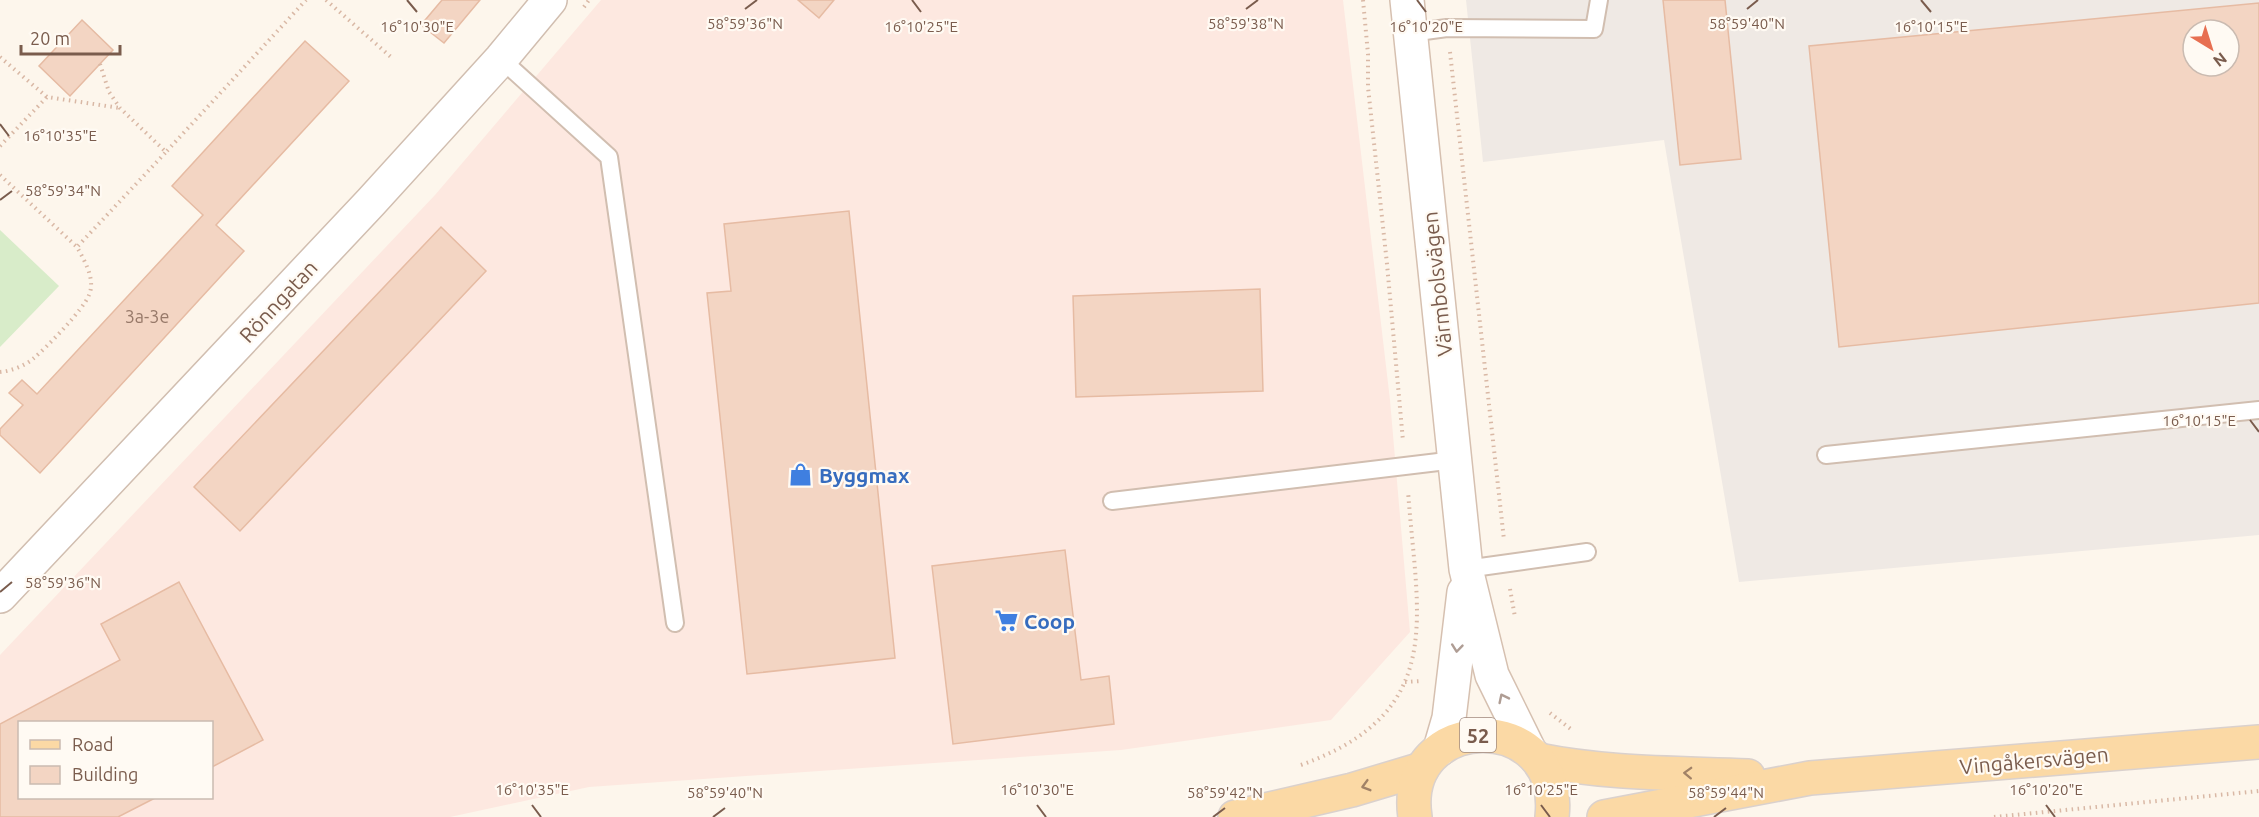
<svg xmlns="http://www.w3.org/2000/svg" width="2259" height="817" viewBox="0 0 2259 817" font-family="Ubuntu,sans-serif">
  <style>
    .commercial { fill: #fde8e0; fill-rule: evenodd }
    .industrial { fill: #efe9e4; fill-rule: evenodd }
    .green { fill: #d8ecc9 }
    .building { fill: #f3d5c3; stroke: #e6bba3; stroke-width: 1.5; fill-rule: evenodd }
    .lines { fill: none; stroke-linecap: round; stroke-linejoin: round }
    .lane-casing { stroke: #d1beb0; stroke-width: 20 }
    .street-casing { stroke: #d1beb0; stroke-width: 36 }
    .secondary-casing { stroke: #d6c0b0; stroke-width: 36 }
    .primary-casing { stroke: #dad1cd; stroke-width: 36 }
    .path { stroke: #d9b8a5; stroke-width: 4; stroke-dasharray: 1.5 4.5; stroke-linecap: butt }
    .lane { stroke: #fff; stroke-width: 16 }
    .street { stroke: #fff; stroke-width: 33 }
    .secondary { stroke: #fff; stroke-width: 33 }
    .primary { stroke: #fbd9a5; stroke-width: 33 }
    .oneway { stroke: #af9d94 }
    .oneway2 { stroke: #a18267 }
    .ticks { fill: none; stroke: #7a5c4d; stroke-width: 2 }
    .labels { text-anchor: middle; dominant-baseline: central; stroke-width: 4.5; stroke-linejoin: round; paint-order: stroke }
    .number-label { font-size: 18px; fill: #987a6a }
    .shield { fill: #fffaf3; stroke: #a28b7f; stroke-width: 1.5 }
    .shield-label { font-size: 20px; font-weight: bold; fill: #7a5c4d }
    .street-label { font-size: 21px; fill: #7a5c4d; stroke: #fffaf3 }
    .shop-label { font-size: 21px; font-weight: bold; fill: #366cbe; stroke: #fffaf3; text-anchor: start }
    .ticks-label { font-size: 15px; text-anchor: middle; fill: #7a5c4d; stroke: #fffaf3; stroke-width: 4.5; stroke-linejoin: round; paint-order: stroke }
  </style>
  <rect width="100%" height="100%" fill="#fdf6ec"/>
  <!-- commercial -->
  <path class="commercial" d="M601,0H1343L1390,400L1410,632L1331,720L1121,750L589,787L450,817H0V655L435,195ZM20,722H212V798H20Z"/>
  <!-- industrial -->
  <path class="industrial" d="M1466,0H2259V535L1739,582L1664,140L1483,162ZM2193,30H2229V66H2193Z"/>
  <!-- green -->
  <polygon class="green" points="0,230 59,286 0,347"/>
  <!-- building -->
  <g class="building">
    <polygon points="442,0 480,0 444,43 421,25"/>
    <polygon points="798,0 834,0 819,18"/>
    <polygon points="1663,0 1725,0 1741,159 1680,165"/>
    <path d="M2259,3V303L1839,347L1809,46ZM2193,30H2229V66H2193Z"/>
    <polygon points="82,20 113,50 70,96 39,66"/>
    <polygon points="305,41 349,81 216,225 244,251 40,473 0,435 0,429 23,405 9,393 22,380 37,394 203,215 172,186"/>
    <polygon points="849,211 895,658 747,674 707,293 731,291 724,224"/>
    <polygon points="441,227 486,271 240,531 194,487"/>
    <polygon points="1260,289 1263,391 1076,397 1073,296"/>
    <polygon points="1065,550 1081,680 1109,676 1114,724 953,744 932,566"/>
    <polygon points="179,582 263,740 212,767 212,722 20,722 20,798 155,798 118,817 0,817 0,724 120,660 101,624"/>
  </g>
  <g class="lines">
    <defs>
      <g id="lane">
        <polyline points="1410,33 1447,28 1594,29 1599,0"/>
        <polyline points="501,59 609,157 675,623"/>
        <polyline points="1826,455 2259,410"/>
        <polyline points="1112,501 1455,460"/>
        <polyline points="1466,569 1587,552"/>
      </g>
      <polyline id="street" points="0,596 371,202 501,59 550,0"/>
      <g id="secondary">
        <polyline points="1407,0 1466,569 1492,675 1529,750"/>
        <polyline points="1440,749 1449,718 1464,592"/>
      </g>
      <g id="primary">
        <path d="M1538,760C1607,774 1678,773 1748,776"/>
        <polyline points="1235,817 1352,790 1422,769"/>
        <path d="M1415,817C1399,711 1564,706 1552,817"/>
        <polyline points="1604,817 1810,778 2259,742"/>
      </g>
    </defs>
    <!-- lane casing -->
    <use href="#lane" class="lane-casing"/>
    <!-- street casing -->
    <use href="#street" class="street-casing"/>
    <!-- secondary casing -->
    <use href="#secondary" class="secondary-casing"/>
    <!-- primary casing -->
    <use href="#primary" class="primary-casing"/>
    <!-- path -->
    <g class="path">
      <polyline points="326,0 391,57"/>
      <polyline points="1363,0 1368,54 1368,87 1387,264 1403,441"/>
      <polyline points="584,7 589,0"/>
      <polyline points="1450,52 1504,540"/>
      <polyline points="0,57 47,97"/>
      <polyline points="100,64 109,92 120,108 166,152 306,0"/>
      <polyline points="0,146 47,97 120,108"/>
      <polyline points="0,175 77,247"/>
      <path d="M0,372C11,371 25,366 34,358C47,347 83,310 89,295C96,279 84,260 77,247L166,152"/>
      <polyline points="1510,589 1515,617"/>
      <polyline points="1405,682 1421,681"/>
      <polyline points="1550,713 1572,730"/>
      <path d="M1301,765C1448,712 1417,617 1408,491"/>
      <polyline points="1994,817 2259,791"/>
    </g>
    <!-- lane -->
    <use href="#lane" class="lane"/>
    <!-- street -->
    <use href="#street" class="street"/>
    <!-- secondary -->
    <use href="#secondary" class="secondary"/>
    <!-- primary -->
    <use href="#primary" class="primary"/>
  </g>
  <!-- one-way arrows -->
  <defs><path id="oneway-chevron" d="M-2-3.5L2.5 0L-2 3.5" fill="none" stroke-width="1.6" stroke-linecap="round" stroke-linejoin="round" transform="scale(1.5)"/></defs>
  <g class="oneway">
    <use href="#oneway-chevron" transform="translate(1457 648) rotate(96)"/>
    <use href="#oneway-chevron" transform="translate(1503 698) rotate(-116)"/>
  </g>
  <g class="oneway2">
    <use href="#oneway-chevron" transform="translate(1688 773) rotate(-178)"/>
    <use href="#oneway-chevron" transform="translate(1366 786) rotate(164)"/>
  </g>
  <!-- ticks -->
  <path class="ticks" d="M407,0L417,12M912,0L921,12M1417,0L1426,12M1921,0L1931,12M745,9L757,0M1246,9L1258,0M1747,9L1758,0M0,124L9,136M0,200L12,191M2250,420L2259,432M0,592L12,582M532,805L541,817M1037,805L1046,817M1541,805L1550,817M2046,805L2055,817M713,817L725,808M1213,817L1225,808M1714,817L1726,808"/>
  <!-- icons -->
  <defs>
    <symbol id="shop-bare" viewBox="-9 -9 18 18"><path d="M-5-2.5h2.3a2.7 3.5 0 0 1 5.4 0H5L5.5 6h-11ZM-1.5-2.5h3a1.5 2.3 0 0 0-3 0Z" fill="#3f7fe0" stroke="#fffaf3" stroke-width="2.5" paint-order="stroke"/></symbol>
    <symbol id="supermarket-bare" viewBox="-9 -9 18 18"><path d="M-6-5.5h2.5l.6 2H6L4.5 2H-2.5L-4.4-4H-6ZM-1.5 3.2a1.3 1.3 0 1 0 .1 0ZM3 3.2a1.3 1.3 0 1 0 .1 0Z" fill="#3f7fe0" stroke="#fffaf3" stroke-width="2.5" paint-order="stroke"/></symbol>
  </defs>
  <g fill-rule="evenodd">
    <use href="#shop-bare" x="784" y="458" width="33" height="33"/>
    <use href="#supermarket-bare" x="990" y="604" width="33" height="33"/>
  </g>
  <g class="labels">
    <!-- number labels -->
    <g class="number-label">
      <text x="147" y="316">3a-3e</text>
    </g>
    <!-- shield labels -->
    <rect class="shield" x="1460" y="718" width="36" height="34" rx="4.5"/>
    <g class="shield-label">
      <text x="1478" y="735">52</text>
    </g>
    <!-- street labels -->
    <g class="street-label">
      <text transform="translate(1437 284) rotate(-96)">Värmbolsvägen</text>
      <text transform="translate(278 301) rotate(-47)">Rönngatan</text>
      <text transform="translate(2034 760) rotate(-5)">Vingåkersvägen</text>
    </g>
    <!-- shop labels -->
    <g class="shop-label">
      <text x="819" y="475">Byggmax</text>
      <text x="1024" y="621">Coop</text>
    </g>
  </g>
  <g class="ticks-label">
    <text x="745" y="29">58°59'36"N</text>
    <text x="1246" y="29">58°59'38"N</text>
    <text x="1747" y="29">58°59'40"N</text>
    <text x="921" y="32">16°10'25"E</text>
    <text x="1426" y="32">16°10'20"E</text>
    <text x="417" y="32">16°10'30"E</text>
    <text x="1931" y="32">16°10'15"E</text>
    <text x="60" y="141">16°10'35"E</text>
    <text x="63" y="196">58°59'34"N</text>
    <text x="2199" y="426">16°10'15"E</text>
    <text x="63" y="588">58°59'36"N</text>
    <text x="532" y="795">16°10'35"E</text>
    <text x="1037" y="795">16°10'30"E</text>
    <text x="1541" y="795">16°10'25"E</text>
    <text x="2046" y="795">16°10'20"E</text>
    <text x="725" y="798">58°59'40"N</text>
    <text x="1225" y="798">58°59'42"N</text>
    <text x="1726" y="798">58°59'44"N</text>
  </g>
  <!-- legend -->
  <rect x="18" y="721" width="195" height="78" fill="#fffaf3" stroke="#cabbb1" stroke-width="1.5"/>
  <rect x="30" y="740" width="30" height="9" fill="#fbd9a5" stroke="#cabbb1" stroke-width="1.5"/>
  <text x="72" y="751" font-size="18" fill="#7a5c4d">Road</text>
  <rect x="30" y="766" width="30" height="18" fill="#f3d5c3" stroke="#cabbb1" stroke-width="1.5"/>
  <text x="72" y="781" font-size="18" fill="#7a5c4d">Building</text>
  <!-- north arrow -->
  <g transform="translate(2211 48) rotate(142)"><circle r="28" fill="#fffaf3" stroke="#cabbb1" stroke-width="1.5"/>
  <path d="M0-4.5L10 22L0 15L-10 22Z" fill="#e76f51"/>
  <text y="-9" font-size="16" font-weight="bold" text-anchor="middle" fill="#7a5c4d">N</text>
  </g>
  <!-- scale -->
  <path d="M21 45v9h99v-9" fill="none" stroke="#7a5c4d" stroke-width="3"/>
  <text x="30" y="45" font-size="18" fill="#7a5c4d" stroke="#fffaf3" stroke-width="4.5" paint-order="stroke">20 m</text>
</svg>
